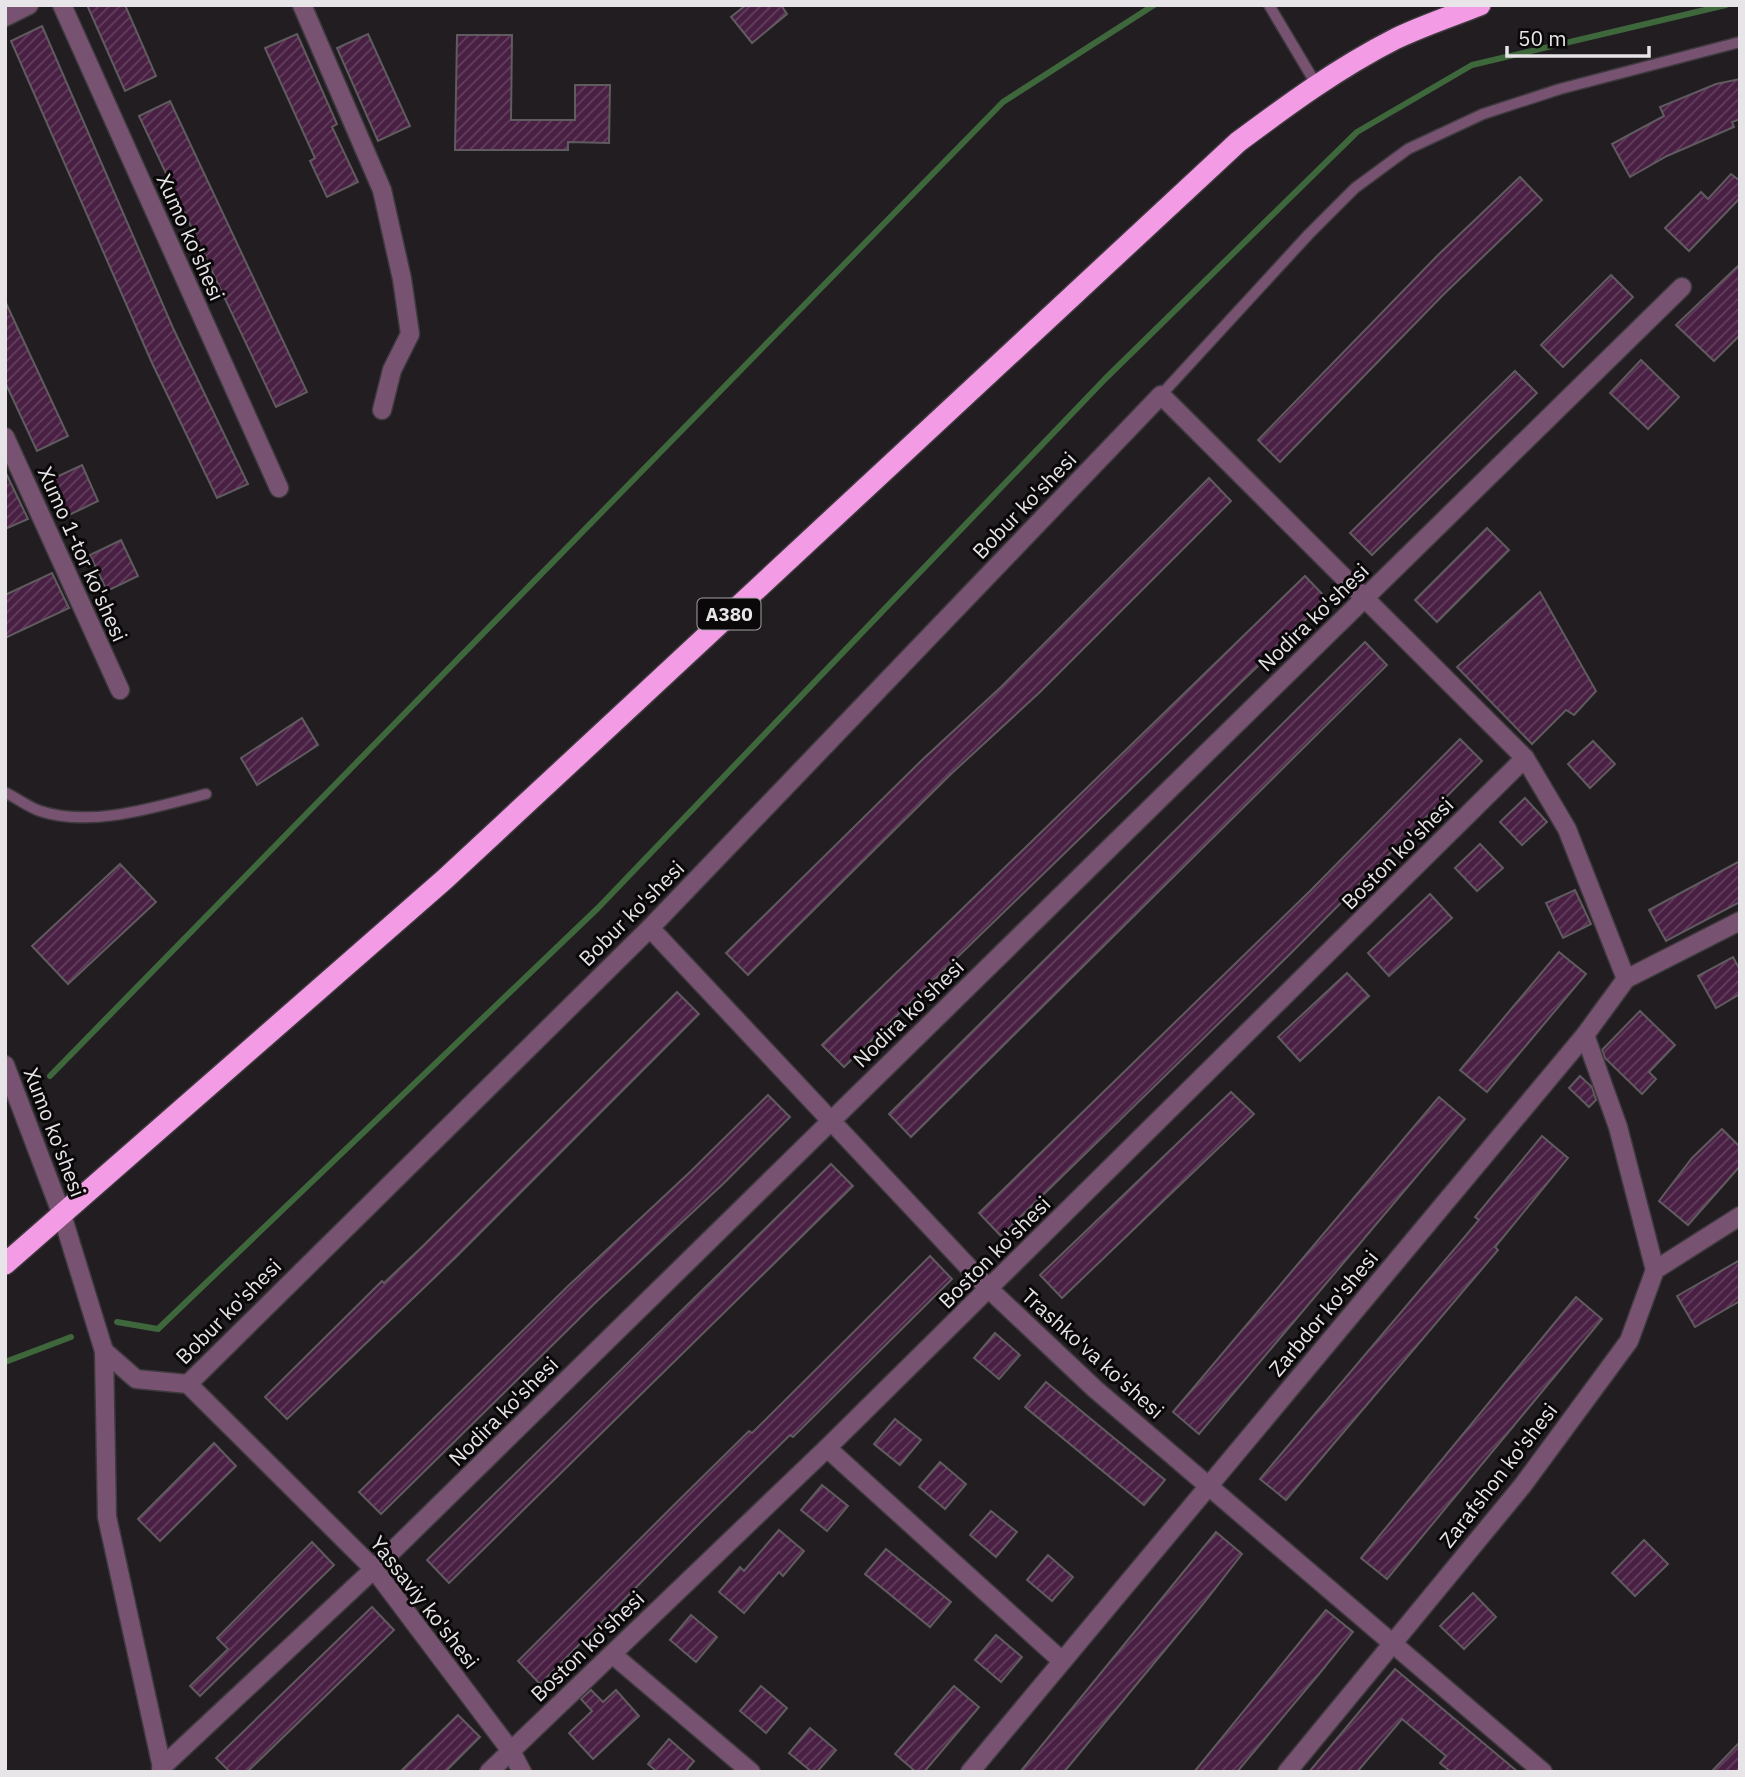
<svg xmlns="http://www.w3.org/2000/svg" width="1745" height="1777" viewBox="0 0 1745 1777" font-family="'IBM Plex Sans',sans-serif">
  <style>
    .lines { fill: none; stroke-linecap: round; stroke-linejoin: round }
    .stream { stroke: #3e673c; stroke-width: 6 }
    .building { fill: url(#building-hatch); stroke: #605b5f; stroke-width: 2 }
    .lane-casing { stroke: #3d393d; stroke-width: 13 }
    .street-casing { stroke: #3d393d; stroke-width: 21 }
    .highway-casing { stroke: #3d393d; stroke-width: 24 }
    .lane { stroke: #775371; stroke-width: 10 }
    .street { stroke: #775371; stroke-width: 18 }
    .highway { stroke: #f49be6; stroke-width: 21 }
    .labels { text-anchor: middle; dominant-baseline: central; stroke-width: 6; stroke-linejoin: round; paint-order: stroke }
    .shield { fill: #0a0809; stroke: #a5a3a5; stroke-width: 2 }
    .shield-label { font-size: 19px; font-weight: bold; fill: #e8e5e8 }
    .street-label { font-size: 21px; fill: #e8e5e8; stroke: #0a0809 }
  </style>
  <defs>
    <pattern id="building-hatch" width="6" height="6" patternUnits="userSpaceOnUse" patternTransform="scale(1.75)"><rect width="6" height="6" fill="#492043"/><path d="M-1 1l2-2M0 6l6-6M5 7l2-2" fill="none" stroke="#63405e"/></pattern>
  </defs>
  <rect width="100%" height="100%" fill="#211d21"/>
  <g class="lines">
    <!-- stream -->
    <g class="stream">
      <polyline points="50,1076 1003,102 1154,5"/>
      <polyline points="117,1322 158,1329 598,908 1105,379 1357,132 1472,65 1726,5"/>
      <polyline points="5,1362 71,1337"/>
    </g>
  </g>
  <!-- building -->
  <g class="building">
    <polygon points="87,5 125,5 156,76 125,91"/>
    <polygon points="746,5 781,5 787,14 752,43 731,17"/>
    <polygon points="42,26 173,328 248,484 217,498 152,363 11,41"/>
    <polygon points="297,34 337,124 332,127 358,182 327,197 310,161 315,158 265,48"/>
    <polygon points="368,34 410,126 378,141 337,48"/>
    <polygon points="457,35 512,35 511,120 575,120 575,85 610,85 609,143 568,142 568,150 455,150"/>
    <polygon points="1740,79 1740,119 1732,122 1734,127 1667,156 1630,177 1612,144 1664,116 1660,107 1716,84"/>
    <polygon points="170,101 307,392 276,407 139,116"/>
    <polygon points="1731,174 1740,181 1740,198 1689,251 1665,228 1701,192 1708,199"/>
    <polygon points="1520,177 1542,200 1443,295 1280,462 1258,440 1438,255"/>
    <polygon points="1740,264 1740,335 1714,361 1676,325"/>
    <polygon points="1611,275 1633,297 1563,367 1541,345"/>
    <polygon points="5,301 68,436 37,451 5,382"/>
    <polygon points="1641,360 1679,397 1648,429 1610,393"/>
    <polygon points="1515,371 1537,393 1372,555 1350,533"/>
    <polygon points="82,465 98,501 67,516 50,480"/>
    <polygon points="5,471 28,519 5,529"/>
    <polygon points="1209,478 1231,501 1040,692 951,774 748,975 726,953 922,760 1001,687"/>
    <polygon points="1487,528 1509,550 1437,622 1415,600"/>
    <polygon points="121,540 138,576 107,591 90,555"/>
    <polygon points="52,573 69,608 5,638 5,595"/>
    <polygon points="1305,576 1327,599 844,1067 822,1045"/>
    <polygon points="1540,592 1596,691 1574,715 1566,710 1532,744 1457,667"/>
    <polygon points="1365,642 1387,665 911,1137 889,1114"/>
    <polygon points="302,718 318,745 257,785 241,758"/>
    <polygon points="1460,739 1482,761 1291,953 1001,1236 979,1213 1311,890"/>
    <polygon points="1593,741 1615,764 1590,788 1568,764"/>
    <polygon points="1525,798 1547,822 1522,845 1500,822"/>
    <polygon points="1480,844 1503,868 1477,891 1455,868"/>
    <polygon points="1740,861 1740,902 1666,941 1649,910"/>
    <polygon points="120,864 156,902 68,984 32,946"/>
    <polygon points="1575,890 1591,924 1563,938 1546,903"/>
    <polygon points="1430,894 1452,918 1389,976 1368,953"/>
    <polygon points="1559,952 1586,974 1487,1092 1460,1070"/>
    <polygon points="1733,957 1740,970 1740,994 1716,1008 1698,976"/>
    <polygon points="1347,973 1369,996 1300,1061 1278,1037"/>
    <polygon points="677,992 699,1014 457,1256 287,1419 265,1397 382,1281 384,1283 424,1245"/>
    <polygon points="1640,1011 1675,1045 1649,1072 1656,1079 1642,1094 1605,1058 1602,1050"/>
    <polygon points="1580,1076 1592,1087 1596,1100 1589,1107 1569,1088"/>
    <polygon points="1231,1092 1254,1114 1062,1298 1040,1275"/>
    <polygon points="768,1095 790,1117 723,1184 595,1303 381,1514 359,1492 567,1287 690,1172"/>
    <polygon points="1439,1097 1465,1119 1199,1434 1173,1412"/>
    <polygon points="1722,1129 1740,1147 1740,1166 1688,1225 1659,1201 1692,1158"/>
    <polygon points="1542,1136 1568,1158 1495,1247 1498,1250 1286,1500 1260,1479 1479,1220 1475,1217"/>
    <polygon points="831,1164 853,1186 449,1583 427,1560"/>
    <polygon points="930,1256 952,1279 793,1437 790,1435 701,1522 540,1684 518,1661 671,1508 749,1431 752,1433"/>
    <polygon points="1740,1260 1740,1301 1695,1327 1677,1296"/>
    <polygon points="1576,1297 1602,1319 1387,1579 1361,1558"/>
    <polygon points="995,1333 1020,1355 999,1379 974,1358"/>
    <polygon points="1046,1382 1165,1480 1144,1505 1025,1407"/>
    <polygon points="895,1419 921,1440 900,1465 874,1444"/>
    <polygon points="214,1443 236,1466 160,1541 138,1519"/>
    <polygon points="940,1462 966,1484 945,1509 919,1487"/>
    <polygon points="822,1485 848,1506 827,1531 801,1510"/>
    <polygon points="991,1511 1017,1532 996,1557 970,1535"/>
    <polygon points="779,1530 804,1551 783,1576 779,1572 744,1613 719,1592 740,1567 744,1571"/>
    <polygon points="1216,1532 1242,1554 1203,1604 1064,1772 1020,1772"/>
    <polygon points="1644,1540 1668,1564 1635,1596 1612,1573"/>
    <polygon points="312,1542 334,1565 200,1696 190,1686 228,1649 217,1638"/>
    <polygon points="886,1549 951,1602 930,1627 865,1574"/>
    <polygon points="1048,1555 1073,1577 1052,1601 1027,1580"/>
    <polygon points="1473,1593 1496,1617 1464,1649 1440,1626"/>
    <polygon points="372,1607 394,1630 247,1772 230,1772 216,1758"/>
    <polygon points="1326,1610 1353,1632 1319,1674 1237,1772 1194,1772"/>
    <polygon points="691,1615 717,1637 696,1662 670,1640"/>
    <polygon points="996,1635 1022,1657 1001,1682 975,1660"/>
    <polygon points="1395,1669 1518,1772 1451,1772 1440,1763 1446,1756 1402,1719 1357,1772 1309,1772"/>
    <polygon points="761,1686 787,1708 766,1733 740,1711"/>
    <polygon points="954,1686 979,1707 924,1772 916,1772 895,1754"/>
    <polygon points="591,1690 603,1702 616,1690 639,1716 593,1759 569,1733 592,1711 581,1699"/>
    <polygon points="458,1715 480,1737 445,1772 400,1772"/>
    <polygon points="810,1728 836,1750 817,1772 812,1772 789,1753"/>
    <polygon points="669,1739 694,1761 685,1772 657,1772 648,1764"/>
    <polygon points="1740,1742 1740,1772 1711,1772"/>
  </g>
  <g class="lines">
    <defs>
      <g id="lane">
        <polyline points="1269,5 1316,84"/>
        <polyline points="1161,395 1309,234 1355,188 1408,149 1483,114 1560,89 1740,42"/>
        <path d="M6,793C17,798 28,807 40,811C91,828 156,807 206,794"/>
      </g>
      <g id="street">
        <polyline points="62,5 279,488"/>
        <polyline points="302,5 382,190 402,279 410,334 392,370 382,410"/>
        <polyline points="5,17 29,5"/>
        <polyline points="5,437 120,690"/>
        <polyline points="650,928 989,1289 1095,1389 1543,1772"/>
        <polyline points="1585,1035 1618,1127 1655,1270"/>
        <polyline points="5,1065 62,1215 104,1351 107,1517 163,1772"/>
        <polyline points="104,1351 136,1379 188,1384 650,928 1161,395 1525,758 1567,829 1626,979"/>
        <polyline points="188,1384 374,1569 511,1751 522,1772"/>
        <polyline points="827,1448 1062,1661"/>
        <polyline points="612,1654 751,1772"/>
        <polyline points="161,1768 374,1569 1682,287"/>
        <polyline points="489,1772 827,1448 1525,758"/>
        <polyline points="970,1772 1585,1035 1626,979 1740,921"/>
        <polyline points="1287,1772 1523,1485 1629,1341 1655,1270 1740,1216"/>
      </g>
      <path id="highway" d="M5,1264L445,879L1238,142C1289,104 1338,68 1395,39C1422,26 1452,16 1480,5"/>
    </defs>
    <!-- lane casing -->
    <use href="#lane" class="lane-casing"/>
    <!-- street casing -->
    <use href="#street" class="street-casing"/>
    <!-- highway casing -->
    <use href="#highway" class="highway-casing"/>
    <!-- lane -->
    <use href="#lane" class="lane"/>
    <!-- street -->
    <use href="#street" class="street"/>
    <!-- highway -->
    <use href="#highway" class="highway"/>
  </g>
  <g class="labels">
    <!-- shield labels -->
    <rect class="shield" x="697.5" y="598.5" width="63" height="31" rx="5"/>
    <g class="shield-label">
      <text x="729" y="614">A380</text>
    </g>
    <!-- street labels -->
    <g class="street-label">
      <text transform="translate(191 237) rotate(66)">Xumo ko'shesi</text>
      <text transform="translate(1024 505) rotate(-46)">Bobur ko'shesi</text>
      <text transform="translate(83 554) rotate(66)">Xumo 1-tor ko'shesi</text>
      <text transform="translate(1313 617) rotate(-44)">Nodira ko'shesi</text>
      <text transform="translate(1397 853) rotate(-45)">Boston ko'shesi</text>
      <text transform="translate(631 913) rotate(-45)">Bobur ko'shesi</text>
      <text transform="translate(908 1013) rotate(-44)">Nodira ko'shesi</text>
      <text transform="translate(55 1132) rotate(69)">Xumo ko'shesi</text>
      <text transform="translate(994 1252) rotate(-45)">Boston ko'shesi</text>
      <text transform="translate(228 1311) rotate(-45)">Bobur ko'shesi</text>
      <text transform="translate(1323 1313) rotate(-50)">Zarbdor ko'shesi</text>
      <text transform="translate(1093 1353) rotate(42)">Trashko'va ko'shesi</text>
      <text transform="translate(503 1411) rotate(-45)">Nodira ko'shesi</text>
      <text transform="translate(1498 1475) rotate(-52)">Zarafshon ko'shesi</text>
      <text transform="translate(425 1602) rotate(52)">Yassaviy ko'shesi</text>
      <text transform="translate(587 1646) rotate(-44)">Boston ko'shesi</text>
    </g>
  </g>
  <!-- border -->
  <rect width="1745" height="1777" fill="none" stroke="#e8e5e8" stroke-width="14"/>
  <!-- scale -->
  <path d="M1507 46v10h142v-10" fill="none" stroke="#e8e5e8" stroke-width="3.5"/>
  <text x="1518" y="46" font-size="21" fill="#e8e5e8" stroke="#0a0809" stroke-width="5" paint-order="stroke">50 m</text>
</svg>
